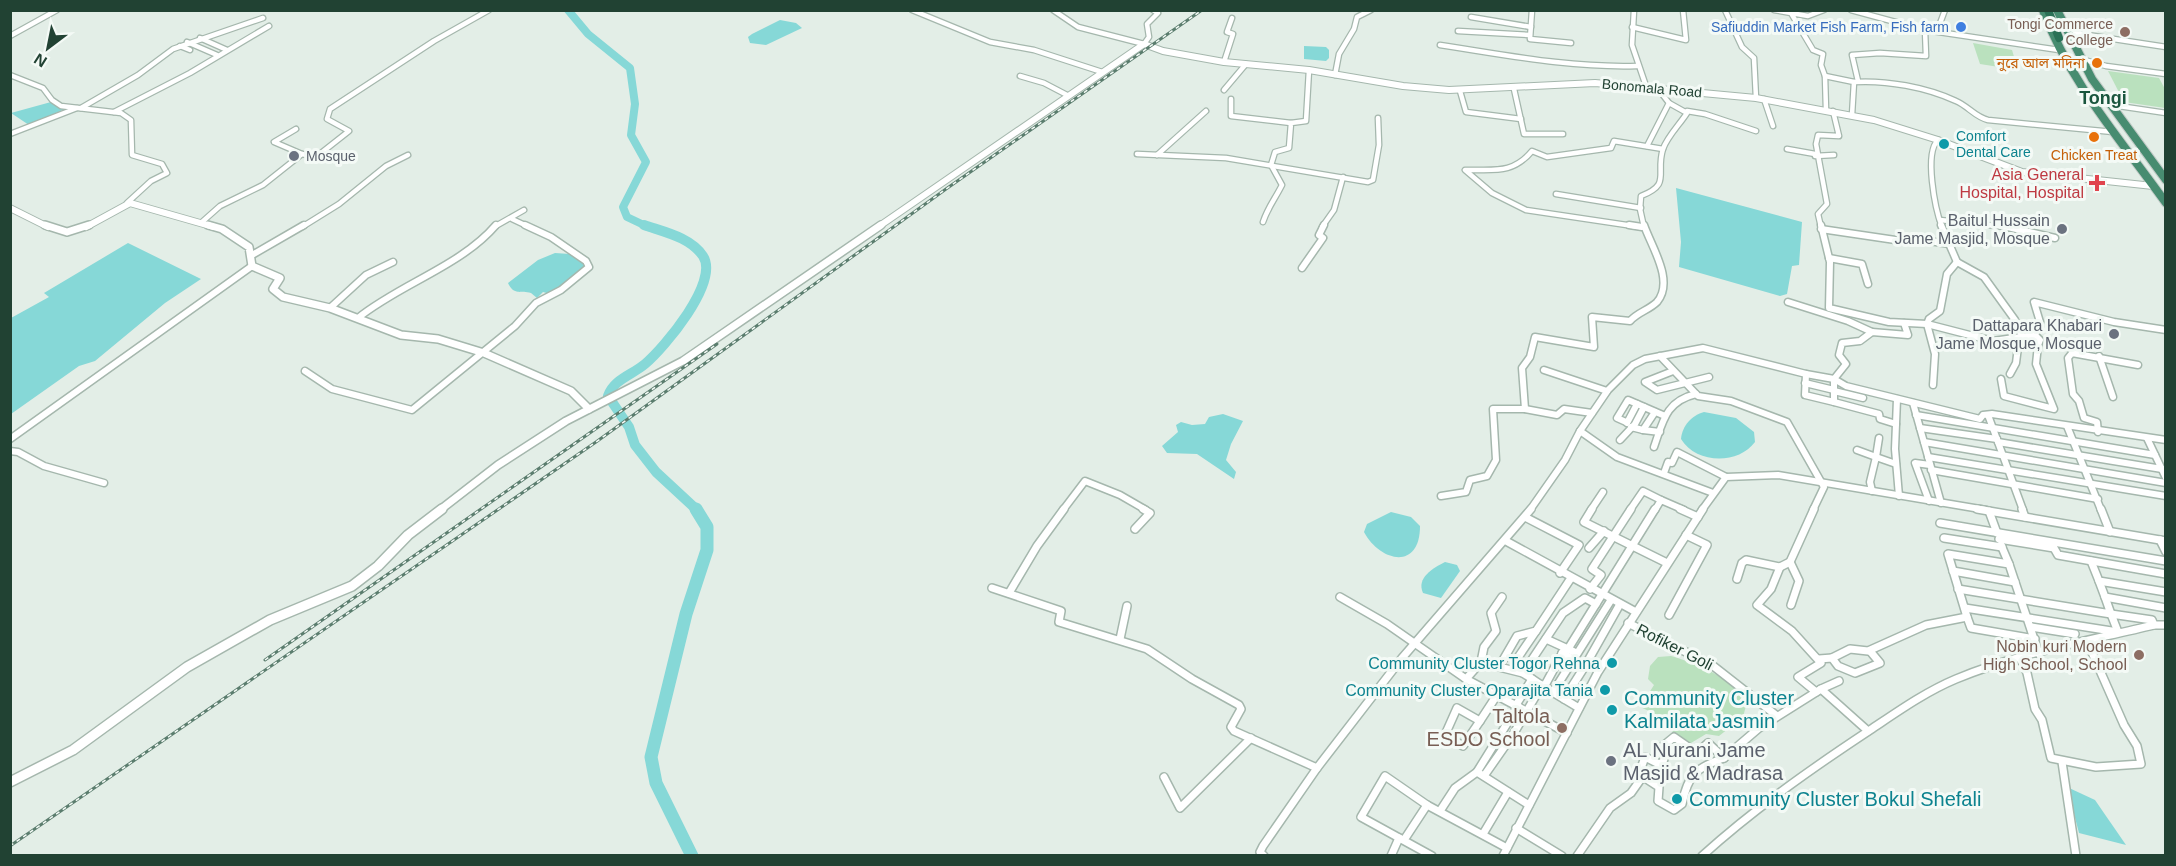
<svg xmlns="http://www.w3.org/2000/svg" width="2176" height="866" viewBox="0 0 2176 866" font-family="Helvetica,'Noto Sans Bengali',sans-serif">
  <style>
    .green { fill: #bae1be }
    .water { fill: #86d8d7 }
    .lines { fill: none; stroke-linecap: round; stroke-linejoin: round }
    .river-far2 { stroke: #86d8d7; stroke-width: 8 }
    .river-far1 { stroke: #86d8d7; stroke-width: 10 }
    .river { stroke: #86d8d7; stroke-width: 13 }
    .minor-far2-casing { stroke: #a5b7ad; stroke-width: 7 }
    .minor-far1-casing { stroke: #a5b7ad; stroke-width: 9 }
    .minor-casing { stroke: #a5b7ad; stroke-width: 10 }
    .tertiary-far2-casing { stroke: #a5b7ad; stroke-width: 8 }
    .tertiary-far1-casing { stroke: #a5b7ad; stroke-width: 10 }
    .tertiary-casing { stroke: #a5b7ad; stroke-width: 12 }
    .trunk-casing { stroke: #c1cac6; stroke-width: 10 }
    .motorway-casing { stroke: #c1cac6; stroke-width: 10 }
    .minor-far2 { stroke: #fff; stroke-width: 4.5 }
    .minor-far1 { stroke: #fff; stroke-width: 6 }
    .minor { stroke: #fff; stroke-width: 7 }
    .tertiary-far2 { stroke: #fff; stroke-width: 6 }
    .tertiary-far1 { stroke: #fff; stroke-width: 7 }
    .tertiary { stroke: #fff; stroke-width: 9 }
    .trunk { stroke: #478c70; stroke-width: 8 }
    .motorway { stroke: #2a7156; stroke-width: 8 }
    .rail-casing { stroke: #5b7d6e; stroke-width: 3 }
    .rail { stroke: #f4faf6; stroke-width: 1.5; stroke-dasharray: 4; stroke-linecap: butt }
    .shop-dot { fill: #3f7fe0; stroke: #f4faf6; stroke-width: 2 }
    .education-dot { fill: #8d6e63; stroke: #f4faf6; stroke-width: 2 }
    .food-dot { fill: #e8710a; stroke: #f4faf6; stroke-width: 2 }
    .culture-dot { fill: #0f9aa8; stroke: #f4faf6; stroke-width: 2 }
    .worship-dot { fill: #6b7280; stroke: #f4faf6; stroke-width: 2 }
    .health-dot { fill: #e0444e; stroke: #f4faf6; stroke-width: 2 }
    .labels { text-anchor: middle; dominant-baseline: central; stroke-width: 6; stroke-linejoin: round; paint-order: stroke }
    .far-education-label { font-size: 14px; fill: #785e54; stroke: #f4faf6; text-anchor: end }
    .far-shop-label { font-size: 14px; fill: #366cbe; stroke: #f4faf6; text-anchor: end }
    .far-food-label { font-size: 14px; fill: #c56008; stroke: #f4faf6; text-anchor: end }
    .far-street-label { font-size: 14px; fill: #214233; stroke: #f4faf6 }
    .far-culture-label { font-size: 14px; fill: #0d838f; stroke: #f4faf6; text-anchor: start }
    .far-worship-label { font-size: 14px; fill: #5b616d; stroke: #f4faf6; text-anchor: start }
    .health-label { font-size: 16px; fill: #be3a42; stroke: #f4faf6; text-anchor: end }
    .worship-label { font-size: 16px; fill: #5b616d; stroke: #f4faf6; text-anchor: end }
    .education-label { font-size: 16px; fill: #785e54; stroke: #f4faf6; text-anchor: end }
    .street-label { font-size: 16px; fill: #214233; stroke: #f4faf6 }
    .culture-label { font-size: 16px; fill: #0d838f; stroke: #f4faf6; text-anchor: end }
    .far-district-label { font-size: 18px; font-weight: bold; fill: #1a563e; stroke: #f4faf6 }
    .near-culture-label { font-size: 20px; fill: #0d838f; stroke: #f4faf6; text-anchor: start }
    .near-education-label { font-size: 20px; fill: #785e54; stroke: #f4faf6; text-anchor: end }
    .near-worship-label { font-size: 20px; fill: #5b616d; stroke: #f4faf6; text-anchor: start }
  </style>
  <rect width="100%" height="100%" fill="#e3eee7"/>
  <!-- green -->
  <g class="green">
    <polygon points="1973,43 2012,50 2018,70 1980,64"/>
    <polygon points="2108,71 2159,78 2165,89 2165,108 2124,102"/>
    <path d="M1671,656C1698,664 1732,678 1747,702L1743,717L1719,736L1706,734L1691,743C1669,735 1663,715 1640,707L1654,685L1648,679L1650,666L1658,657Z"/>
  </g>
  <!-- water -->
  <g class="water">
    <polygon points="780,20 796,23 802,28 766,45 750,43 748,37 752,34"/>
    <polygon points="1304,46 1326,47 1329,50 1329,58 1326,61 1304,59"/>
    <polygon points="51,102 65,109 29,125 11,113"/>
    <polygon points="1676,188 1802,222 1799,265 1792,266 1787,294 1780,296 1679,267 1681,242"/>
    <polygon points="128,243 201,279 165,303 95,361 79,366 11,414 11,318 49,297 44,293"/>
    <path d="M555,253L570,254L586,266L564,286L550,294L543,292L537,298L531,293C521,290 514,296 508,283L538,260Z"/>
    <path d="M1704,412L1736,418L1754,432L1755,442C1738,465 1696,464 1681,439C1682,426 1692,415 1704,412Z"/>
    <polygon points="1223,414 1243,421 1231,444 1226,460 1236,472 1234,479 1197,454 1167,453 1162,446 1178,432 1176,425 1181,422 1192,425 1205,424 1209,417"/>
    <path d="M1391,512L1411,517L1420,526C1420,571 1380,562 1364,532L1367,524Z"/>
    <path d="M1445,562L1457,565L1460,571L1441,598L1423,593C1416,578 1433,568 1445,562Z"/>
    <polygon points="2067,787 2095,800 2126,845 2079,833"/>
  </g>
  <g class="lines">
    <!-- river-far2 -->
    <polyline class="river-far2" points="568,10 588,34 630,68 635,104 631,135 646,162 623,207 627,217 648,227"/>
    <!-- river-far1 -->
    <path class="river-far1" d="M644,225C664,232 690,237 703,256C720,282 664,348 645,364C632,375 614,379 608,396L629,427L635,445L656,472L697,510"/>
    <!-- river -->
    <polyline class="river" points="692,856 656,783 651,757 686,614 707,550 707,527 696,509"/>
    <defs>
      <g id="minor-far2">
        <polyline points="912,10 990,42 1034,50 1102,72"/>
        <polyline points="1053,10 1078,27 1144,44 1149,37 1147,24 1158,13 1153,10"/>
        <polyline points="1532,10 1530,39 1571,43"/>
        <polyline points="1634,10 1632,45 1647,89"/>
        <polyline points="1725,10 1742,47 1754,58 1756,98"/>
        <polyline points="1774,10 1808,16 1824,10"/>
        <polyline points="1851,10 1925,30 2059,50"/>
        <polyline points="1791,13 1813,50 1823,54 1821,65 1825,76 1854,82 1852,115"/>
        <polyline points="1471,17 1531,27"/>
        <polyline points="1632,27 1686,40 1683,10"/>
        <polyline points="1933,30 1939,26 1945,10"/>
        <polyline points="1458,31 1529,35"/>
        <polyline points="2068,32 2166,47"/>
        <polyline points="10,36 57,10"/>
        <polyline points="200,38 227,50"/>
        <polyline points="187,42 217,55"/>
        <path d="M1440,45C1506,55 1570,68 1637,66"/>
        <polyline points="180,46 190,50"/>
        <polyline points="2081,59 2106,66 2166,74"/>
        <polyline points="1224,62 1233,34 1227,32 1232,18"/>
        <polyline points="10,75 43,88 52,100 61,106 121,113 131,120 132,155 162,164 167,173 151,181 127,203"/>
        <polyline points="1335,75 1339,54 1354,29 1357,17 1371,10"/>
        <polyline points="1020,76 1044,83 1067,95"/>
        <polyline points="1825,76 1826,110"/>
        <polyline points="1858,81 1852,55 1880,53 1926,56 1925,30"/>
        <path d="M1854,82C1886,80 1926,87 1956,101C1968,106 1975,117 1988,120L2113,132"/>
        <polyline points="1514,89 1524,134 1563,134"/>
        <polyline points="1224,90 1246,64"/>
        <polyline points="1460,91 1466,112 1521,119"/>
        <polyline points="1231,99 1231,116 1291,123"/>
        <polyline points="1764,99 1773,126"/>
        <polyline points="2112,105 2166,113"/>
        <polyline points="81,108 138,75 173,49 263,18"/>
        <polyline points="1687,111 1705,114 1756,131"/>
        <polyline points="114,112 190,73 269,26"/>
        <polyline points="296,129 274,142 302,154"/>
        <polyline points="10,134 77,108"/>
        <path d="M1938,140C1924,153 1935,209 1942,227"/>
        <polyline points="1647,146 1669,103"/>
        <polyline points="1787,149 1815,154"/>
        <polyline points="1137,154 1226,158 1368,182 1373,180 1379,145 1378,118"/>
        <polyline points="1157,155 1206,111"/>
        <polyline points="1815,156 1834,155"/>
        <polyline points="1556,194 1641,208"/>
        <polyline points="512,219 529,227"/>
        <polyline points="1940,220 2006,227"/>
        <polyline points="202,222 220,206 263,185 302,154 316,157 349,131 327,119 330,109 434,41 489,10"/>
        <path d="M1263,222C1268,207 1275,199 1282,185L1271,165L1275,152L1289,148L1291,123L1306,121L1309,70"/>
        <polyline points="302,227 339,204 386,166 408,155"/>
        <polyline points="494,227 524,210"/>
        <polyline points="1322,227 1334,210 1343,177"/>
        <path d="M1640,227L1526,210L1492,193L1465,170C1493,169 1512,175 1532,151L1547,157L1611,148L1614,141L1663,149"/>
        <path d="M1644,227L1640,209L1641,196C1672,184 1655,174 1663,149C1667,137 1680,124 1687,113L1669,103L1659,90"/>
        <polyline points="1821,227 1818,214 1827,204 1816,144 1818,135 1839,136 1833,111"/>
      </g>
      <g id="minor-far1">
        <polyline points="1629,225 1642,227"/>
        <polyline points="1821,225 1830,262 1829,308 1889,322 1927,324 1993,341 2035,335 2040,322 2034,302 2114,322 2166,330"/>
        <polyline points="1941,225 1957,262"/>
        <polyline points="1999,225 2055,238"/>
        <polyline points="1821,229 1902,241 1915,239 1950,244"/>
        <polyline points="252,255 304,225"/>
        <polyline points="1829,258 1862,264 1868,284"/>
        <polyline points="1957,262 1984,277 2015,320 2023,338"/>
        <polyline points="1302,268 1323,238 1319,235 1324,225"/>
        <polyline points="1788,302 1848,321 1872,332"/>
        <polyline points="330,308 366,275 393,262"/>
        <path d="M358,318C400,284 461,266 496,225"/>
        <polyline points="1660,356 1698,396 1731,401 1787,422 1824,487 1813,510"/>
        <polyline points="2099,356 2113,397"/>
        <polyline points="1544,370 1607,391"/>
        <polyline points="305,371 332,389 412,410 515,326 536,303 561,290 589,267 586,261 551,237 525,225"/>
        <polyline points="1673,371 1645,382 1657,390 1709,377"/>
        <polyline points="1806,374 1834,379 1846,364 1839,355 1842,343 1860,341 1872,332 1908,335 1904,323"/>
        <polyline points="2010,374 2016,363 2018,347 2038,345 2040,340 2035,335"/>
        <polyline points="1834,379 1846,386 1980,419 1983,415 1992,414 2166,440"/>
        <polyline points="2001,379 2004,396 2054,409 2036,364 2038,345"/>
        <polyline points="1805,383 1834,390"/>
        <polyline points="1933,385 1935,354 1927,324 1929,319 1940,311 1947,274 1957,262"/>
        <polyline points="1834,391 1863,398"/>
        <polyline points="1897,399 1895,449 1899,496"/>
        <polyline points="1834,402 1879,414 1880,419 1896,424"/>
        <polyline points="1913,403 1941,503"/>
        <polyline points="1525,409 1557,415 1564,409 1592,413"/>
        <polyline points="1916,415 2155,455"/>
        <polyline points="1988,415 2023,510"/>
        <polyline points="1626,422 1617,418 1628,400 1665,416"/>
        <polyline points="1627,423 1637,404"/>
        <polyline points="2067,426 2101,510"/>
        <polyline points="1631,427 1643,430 1655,412"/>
        <polyline points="1920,428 1997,439"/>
        <polyline points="1643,430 1660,432"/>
        <polyline points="1580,431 1617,457 1713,493"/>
        <polyline points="2098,432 2097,422 2084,418 2079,401 2073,394 2068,358 2072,353 2138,365"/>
        <polyline points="2147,438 2166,478"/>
        <polyline points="10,439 252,266"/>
        <polyline points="1620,440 1635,424 1644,407"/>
        <polyline points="1924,442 2166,483"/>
        <polyline points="1998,442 2162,469"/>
        <path d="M1654,447C1663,421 1666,401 1696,394"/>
        <polyline points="1857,450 1876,457 1879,438"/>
        <polyline points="10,451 18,452 44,466 104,483"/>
        <polyline points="1928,457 2166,496"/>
        <polyline points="1931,470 2098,499"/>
        <polyline points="1664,473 1668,462 1672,463 1677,452 1726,477"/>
        <polyline points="1872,491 1870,482 1876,457 1896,464"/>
        <path d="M1441,496L1466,492L1470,480L1487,476L1496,460L1493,409H1525L1522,368L1530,357L1535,337L1594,347L1592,317L1630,321C1638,312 1649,310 1657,302C1675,281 1651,246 1644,225"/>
        <polyline points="1929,501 1915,463 1930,465"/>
        <polyline points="1063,510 1085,481 1120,495 1146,510"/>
        <polyline points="1530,510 1565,460 1580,431 1608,390 1633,365 1645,359 1703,348 1806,374 1805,395 1834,402 1834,379"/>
        <polyline points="1591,510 1603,492"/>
        <polyline points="1630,510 1643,491 1661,500"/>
        <polyline points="1655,510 1661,500 1684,510"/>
        <polyline points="1702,510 1726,477 1778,475 1986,510"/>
      </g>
      <g id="minor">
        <polyline points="1592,509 1584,522 1667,563"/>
        <polyline points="1680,509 1698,517"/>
        <polyline points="1814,509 1790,562 1780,567 1771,589 1757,605 1792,631 1821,663 1798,677 1816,692"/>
        <polyline points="1977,509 2166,541"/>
        <polyline points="2022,509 2025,517"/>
        <polyline points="2101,509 2110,532"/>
        <polyline points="1989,511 1997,533"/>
        <polyline points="1525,517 1579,545 1560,573"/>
        <polyline points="1940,523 2166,561"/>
        <polyline points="1135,529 1150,513 1143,509"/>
        <polyline points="1944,538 2002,547"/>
        <polyline points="1999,539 2054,548 2058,555 2166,574"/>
        <polyline points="2160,540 2166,552"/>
        <polyline points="1506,541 1636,612"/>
        <polyline points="2001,545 2009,564"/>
        <polyline points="1589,548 1604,531"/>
        <polyline points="2091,561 2099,581 2166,592"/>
        <polyline points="1790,562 1799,581 1791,605"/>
        <polyline points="1953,571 2015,582"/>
        <polyline points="1737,579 1742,563 1746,560 1780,567"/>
        <polyline points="2099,581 2105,597 2166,608"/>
        <polyline points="992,588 1061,611 1059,622 1147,649 1192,679 1239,705 1241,709 1231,727 1234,731 1317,768"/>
        <polyline points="1590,589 1601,575 1592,569 1631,509"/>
        <polyline points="1958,589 2111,614 2105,597"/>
        <polyline points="1009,593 1037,546 1064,509"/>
        <polyline points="1340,597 1387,624 1466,679 1567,733"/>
        <polyline points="1596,604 1655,509"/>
        <polyline points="1965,608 2118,632"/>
        <polyline points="1669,615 1707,545 1686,535"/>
        <polyline points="1967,617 1971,628 2035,639"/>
        <polyline points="1628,623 1712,665 1777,716"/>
        <polyline points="2031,627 2075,634"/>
        <polyline points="2118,632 2111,614 2152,620 2154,625"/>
        <polyline points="1120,639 1127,606"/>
        <polyline points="1546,639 1568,649"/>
        <polyline points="1563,652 1544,687 1579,708"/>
        <polyline points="1562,653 1585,666 1620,604"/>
        <polyline points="1519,656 1536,631"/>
        <polyline points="1832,658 1850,649 1868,651 1926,625 1967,617 1948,554 2009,564 2039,654"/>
        <polyline points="2020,658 2027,673 2035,709 2042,720 2051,758 2096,767 2141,764 2137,746 2124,725 2087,641"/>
        <polyline points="1819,659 1832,658 1838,666 1855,673 1880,663 1870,651"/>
        <polyline points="1523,673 1499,667 1517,636 1536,631 1571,578"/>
        <polyline points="1466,679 1481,662 1484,647 1496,631 1491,613 1502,597"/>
        <polyline points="1544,687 1523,673 1563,613 1585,598 1596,604 1568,649 1576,653"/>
        <polyline points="1821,689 1839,681"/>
        <polyline points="1553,692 1611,600"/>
        <polyline points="1564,699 1585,666"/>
        <polyline points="1516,705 1532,679"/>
        <polyline points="1518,706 1477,772 1529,805"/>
        <polygon points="1457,708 1480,721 1463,746 1445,735"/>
        <polyline points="1480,721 1497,695"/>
        <path d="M1674,737L1697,753L1708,743L1724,758C1696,768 1688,774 1682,804L1674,810L1658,801L1659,787L1639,774L1645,757L1659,764L1663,762L1667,750L1663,746Z"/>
        <polyline points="1724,758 1759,728 1821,689 1868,731"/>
        <polyline points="2062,762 2076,856"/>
        <polyline points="1484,776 1514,733 1542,685"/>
        <polyline points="1164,777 1180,808 1251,738"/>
        <polyline points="1427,805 1507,848"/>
        <polyline points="1440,811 1455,788 1477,772"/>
        <polyline points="1516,828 1562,856"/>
        <polyline points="1483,834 1508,792"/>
        <polyline points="1404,840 1427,805 1385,776 1361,817 1432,856"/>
        <polyline points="1264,856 1260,852 1263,846 1317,768 1402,658 1531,509"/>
        <polyline points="1391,856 1399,838"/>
        <polyline points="1503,856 1598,672 1703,509"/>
        <polyline points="1577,856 1610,808 1631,793 1643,776"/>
        <path d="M1702,856C1754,809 1811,769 1870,730C1897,712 1925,692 1956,679C2018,653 2088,641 2154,625H2166"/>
      </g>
      <g id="tertiary-far2">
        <polyline points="10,208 48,227"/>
        <polyline points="86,227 130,203 214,227"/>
        <polyline points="878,227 1144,44 1163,51 1224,62 1309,70 1403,86 1449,90 1595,83 1756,98 1874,120 1938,140 2022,172 2153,186"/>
      </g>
      <g id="tertiary-far1">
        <polyline points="45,225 67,232 89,225"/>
        <polyline points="208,225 222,229 249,247 252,266 280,278 273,289 283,297 330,308 401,335 438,339 484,353 571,391 589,409"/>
        <polyline points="440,510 498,465 566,421 683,361 881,225"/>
      </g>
      <polyline id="tertiary" points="10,782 73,750 187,667 270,620 352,586 378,566 408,535 442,509"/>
      <g id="trunk">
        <path d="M2043,10C2070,83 2121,140 2166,203"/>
        <polyline points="2057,10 2092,79 2166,180"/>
      </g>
      <polyline id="motorway" points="2048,10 2059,38"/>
    </defs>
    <!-- minor-far2 casing -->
    <use href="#minor-far2" class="minor-far2-casing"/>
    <!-- minor-far1 casing -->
    <use href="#minor-far1" class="minor-far1-casing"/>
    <!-- minor casing -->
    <use href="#minor" class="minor-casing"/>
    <!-- tertiary-far2 casing -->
    <use href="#tertiary-far2" class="tertiary-far2-casing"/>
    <!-- tertiary-far1 casing -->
    <use href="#tertiary-far1" class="tertiary-far1-casing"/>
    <!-- tertiary casing -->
    <use href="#tertiary" class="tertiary-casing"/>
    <!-- trunk casing -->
    <use href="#trunk" class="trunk-casing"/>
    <!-- motorway casing -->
    <use href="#motorway" class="motorway-casing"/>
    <!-- minor-far2 -->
    <use href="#minor-far2" class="minor-far2"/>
    <!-- minor-far1 -->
    <use href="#minor-far1" class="minor-far1"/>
    <!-- minor -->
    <use href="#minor" class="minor"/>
    <!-- tertiary-far2 -->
    <use href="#tertiary-far2" class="tertiary-far2"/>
    <!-- tertiary-far1 -->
    <use href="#tertiary-far1" class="tertiary-far1"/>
    <!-- tertiary -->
    <use href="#tertiary" class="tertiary"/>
    <!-- trunk -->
    <use href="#trunk" class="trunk"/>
    <!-- motorway -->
    <use href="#motorway" class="motorway"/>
    <defs>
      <g id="rail">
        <polyline points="265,660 717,344"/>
        <polyline points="10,846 596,442 946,189 1202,10"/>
      </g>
    </defs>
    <!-- rail casing -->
    <use href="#rail" class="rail-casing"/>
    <!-- rail -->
    <use href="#rail" class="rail"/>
  </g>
  <!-- markers -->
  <circle class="shop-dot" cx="1961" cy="27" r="6"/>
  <g class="education-dot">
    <circle cx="2125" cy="32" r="6"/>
    <circle cx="2139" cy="655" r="6"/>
    <circle cx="1562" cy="728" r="6"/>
  </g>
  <g class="food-dot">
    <circle cx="2097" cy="63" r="6"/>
    <circle cx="2094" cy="137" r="6"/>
  </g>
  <g class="culture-dot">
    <circle cx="1944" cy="144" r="6"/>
    <circle cx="1612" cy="663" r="6"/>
    <circle cx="1605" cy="690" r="6"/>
    <circle cx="1612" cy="710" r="6"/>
    <circle cx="1677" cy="799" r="6"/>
  </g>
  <g class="worship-dot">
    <circle cx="294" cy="156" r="6"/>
    <circle cx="2062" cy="229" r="6"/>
    <circle cx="2114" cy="334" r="6"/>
    <circle cx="1611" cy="761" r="6"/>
  </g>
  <path class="health-dot" d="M2094 174h6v6h6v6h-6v6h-6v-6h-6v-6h6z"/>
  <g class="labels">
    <!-- far-education labels -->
    <g class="far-education-label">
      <text x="2113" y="24">Tongi Commerce<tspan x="2113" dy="16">College</tspan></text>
    </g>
    <!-- far-shop labels -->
    <g class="far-shop-label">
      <text x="1949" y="27">Safiuddin Market Fish Farm, Fish farm</text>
    </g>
    <!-- far-food labels -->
    <g class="far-food-label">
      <text x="2085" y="63">নুরে আল মদিনা</text>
      <text x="2094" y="155" text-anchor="middle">Chicken Treat</text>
    </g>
    <!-- far-street labels -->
    <g class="far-street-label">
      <text transform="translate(1652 88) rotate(5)">Bonomala Road</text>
    </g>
    <!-- far-culture labels -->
    <g class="far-culture-label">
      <text x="1956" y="136">Comfort<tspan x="1956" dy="16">Dental Care</tspan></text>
    </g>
    <!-- far-worship labels -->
    <g class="far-worship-label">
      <text x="306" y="156">Mosque</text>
    </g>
    <!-- health labels -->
    <g class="health-label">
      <text x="2084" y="174">Asia General<tspan x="2084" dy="18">Hospital, Hospital</tspan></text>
    </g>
    <!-- worship labels -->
    <g class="worship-label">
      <text x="2050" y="220">Baitul Hussain<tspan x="2050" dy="18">Jame Masjid, Mosque</tspan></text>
      <text x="2102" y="325">Dattapara Khabari<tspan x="2102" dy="18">Jame Mosque, Mosque</tspan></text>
    </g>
    <!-- education labels -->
    <g class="education-label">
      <text x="2127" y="646">Nobin kuri Modern<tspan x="2127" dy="18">High School, School</tspan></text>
    </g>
    <!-- street labels -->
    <g class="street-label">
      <text transform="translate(1675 647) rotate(27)">Rofiker Goli</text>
    </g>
    <!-- culture labels -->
    <g class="culture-label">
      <text x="1600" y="663">Community Cluster Togor Rehna</text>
      <text x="1593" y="690">Community Cluster Oparajita Tania</text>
    </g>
    <!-- far-district labels -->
    <g class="far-district-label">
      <text x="2103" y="98">Tongi</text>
    </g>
    <!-- near-culture labels -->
    <g class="near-culture-label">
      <text x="1624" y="698">Community Cluster<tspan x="1624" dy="23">Kalmilata Jasmin</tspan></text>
      <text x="1689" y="799">Community Cluster Bokul Shefali</text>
    </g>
    <!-- near-education labels -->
    <g class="near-education-label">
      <text x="1550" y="716">Taltola<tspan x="1550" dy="23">ESDO School</tspan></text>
    </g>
    <!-- near-worship labels -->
    <g class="near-worship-label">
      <text x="1623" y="750">AL Nurani Jame<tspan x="1623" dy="23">Masjid &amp; Madrasa</tspan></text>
    </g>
  </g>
  <!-- border -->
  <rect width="2176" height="866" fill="none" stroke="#214233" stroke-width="24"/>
  <!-- north arrow -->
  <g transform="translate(48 48) rotate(212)" stroke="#f4faf6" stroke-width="4.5" paint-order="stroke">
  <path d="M0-4.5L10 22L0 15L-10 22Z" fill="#214233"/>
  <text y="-9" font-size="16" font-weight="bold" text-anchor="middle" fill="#214233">N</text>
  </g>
</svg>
